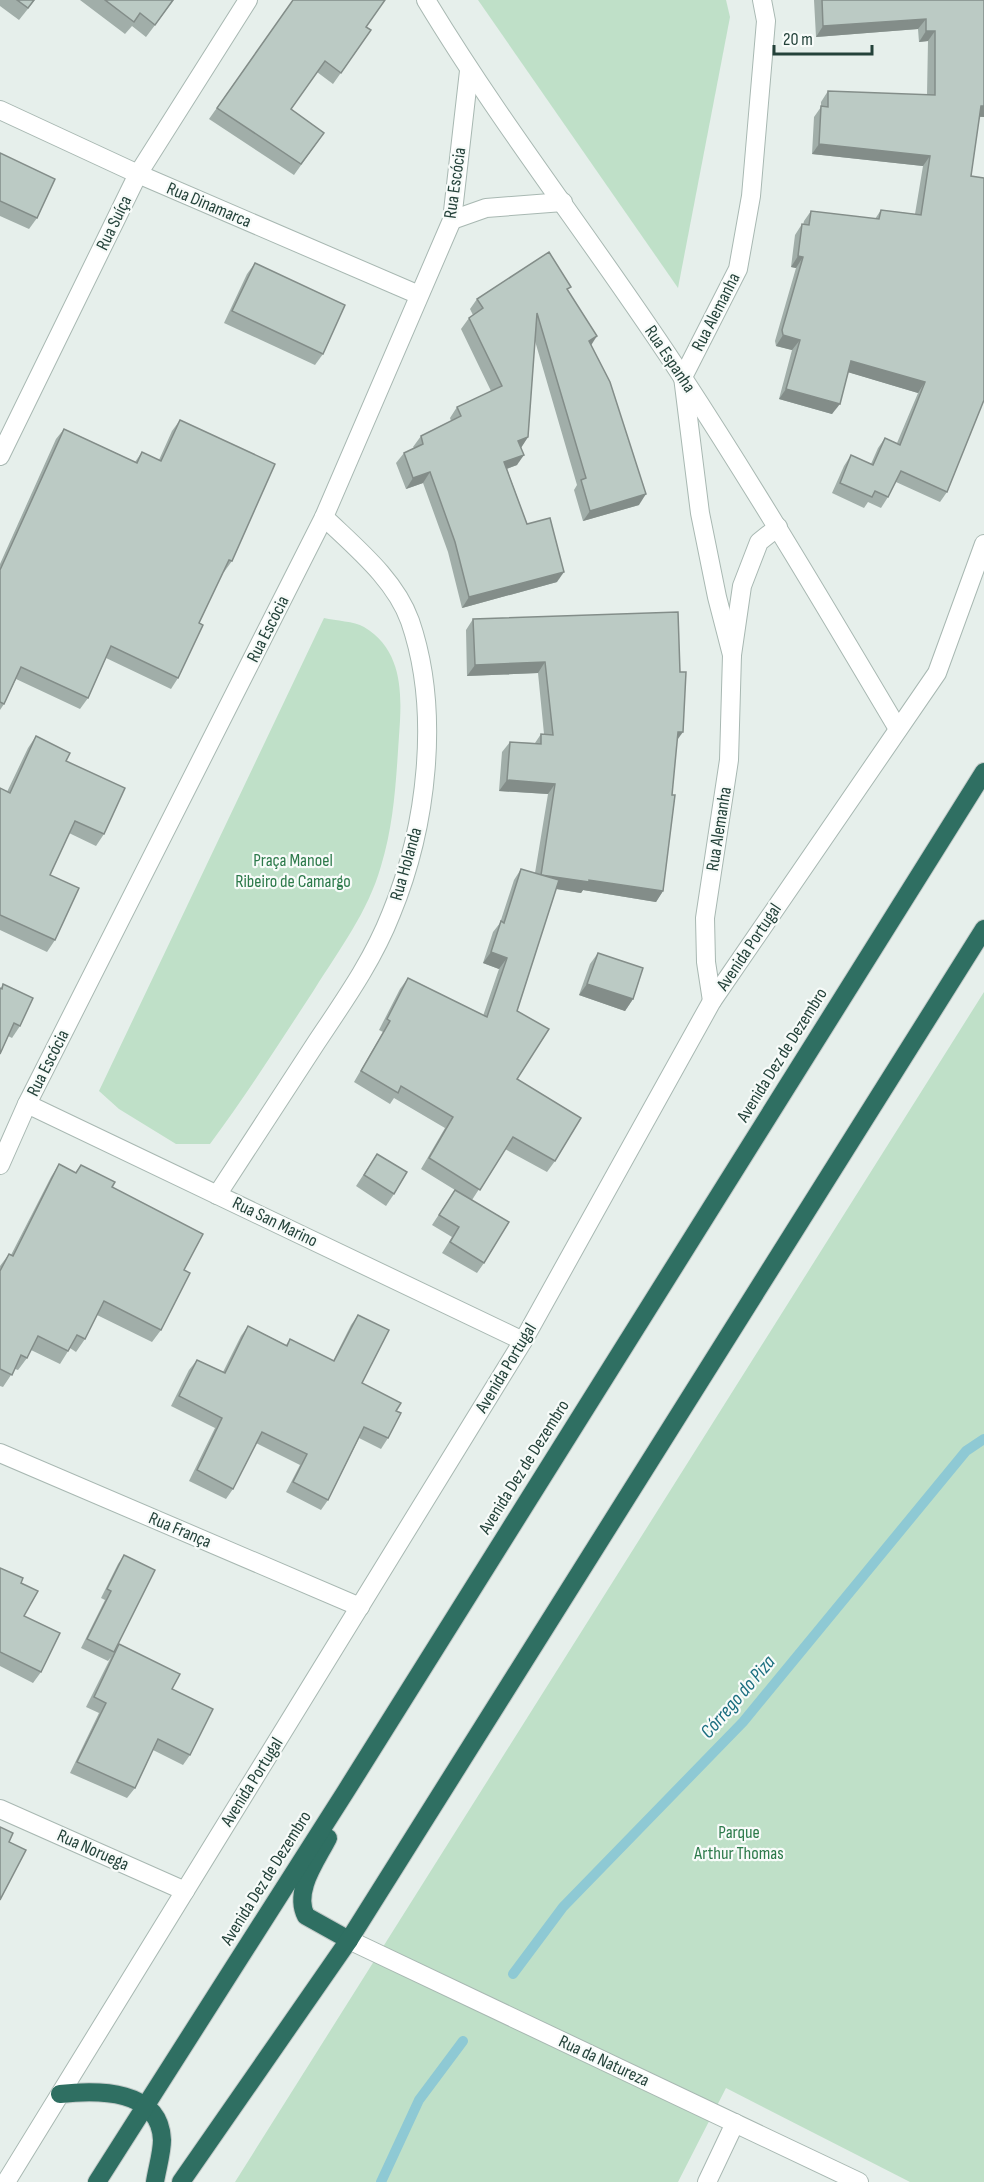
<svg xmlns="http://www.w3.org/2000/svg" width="984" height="2182" viewBox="0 0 984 2182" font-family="'Sofia Sans Condensed',sans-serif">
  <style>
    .green { fill: #bfe0c8 }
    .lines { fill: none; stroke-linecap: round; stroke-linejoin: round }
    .stream { stroke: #8ec9d4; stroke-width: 10 }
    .minor-casing { stroke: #a8b8b2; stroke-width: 20 }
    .highway-casing { stroke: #c2cac8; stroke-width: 20 }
    .minor { stroke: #fff; stroke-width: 18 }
    .highway { stroke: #2f6f62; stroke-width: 18 }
    .wall { fill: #a1aea9 }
    .shaded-wall { fill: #838d89 }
    .building { fill: #bbcac4; stroke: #838d89; stroke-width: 1.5 }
    .labels { text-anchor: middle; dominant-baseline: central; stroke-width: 4.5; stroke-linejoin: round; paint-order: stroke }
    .street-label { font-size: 18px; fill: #24423a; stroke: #f7fbf9 }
    .park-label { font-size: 18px; fill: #2d7a4b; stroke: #f7fbf9 }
    .water-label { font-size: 20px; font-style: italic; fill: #1c6f80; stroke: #f7fbf9 }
  </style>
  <rect width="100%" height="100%" fill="#e6efeb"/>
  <!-- green -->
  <g class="green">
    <polygon points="478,0 726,0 730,17 678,288"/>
    <path d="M324,618C336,621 354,621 364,627C404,651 402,696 399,736C396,781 394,824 381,866C368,912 339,950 314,990C280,1042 247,1094 210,1144H176L119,1109L99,1091Z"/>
    <polygon points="984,992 984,2182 910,2182 726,2088 678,2182 235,2182"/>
  </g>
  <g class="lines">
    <!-- stream -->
    <g class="stream">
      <polyline points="513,1974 563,1907 743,1722 966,1451 984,1439"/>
      <polyline points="381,2182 419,2100 463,2041"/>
    </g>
    <defs>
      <g id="minor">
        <path d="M426,0C505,131 600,250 683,378C758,493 828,611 898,729"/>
        <polyline points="0,110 138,174 419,295"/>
        <polyline points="452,220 486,208 563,202"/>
        <polyline points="0,456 138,174 248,0"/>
        <polyline points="732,655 717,597 700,513 683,377 738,269 751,196 766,21 762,0"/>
        <polyline points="712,1001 706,962 705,918 729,760 732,655 742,586 759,542 778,527"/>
        <polyline points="27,1104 523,1341"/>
        <polyline points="0,1165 27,1104 324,517 452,220 469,71"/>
        <path d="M217,1195C250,1144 283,1094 316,1043C344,1001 373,960 391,914C427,827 441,711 410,621C395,579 355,547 324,517"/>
        <polyline points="0,1453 360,1607"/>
        <polyline points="0,1809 185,1891"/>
        <polyline points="349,1940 859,2182"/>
        <polyline points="6,2182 523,1341 712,1001 937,673 984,544"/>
        <polyline points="707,2182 735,2123"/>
      </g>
      <g id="highway">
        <path d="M328,1838C317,1860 293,1891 306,1916L349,1940"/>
        <path d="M60,2094C98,2090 160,2089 162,2140C162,2153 157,2169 155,2182"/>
        <polyline points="97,2182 346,1791 984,772"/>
        <polyline points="181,2182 349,1940 984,929"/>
      </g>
    </defs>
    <!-- minor casing -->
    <use href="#minor" class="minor-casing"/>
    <!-- highway casing -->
    <use href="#highway" class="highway-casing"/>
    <!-- minor -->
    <use href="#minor" class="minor"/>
    <!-- highway -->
    <use href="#highway" class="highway"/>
  </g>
  <!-- wall -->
  <g class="wall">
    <polygon points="0,0 35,0 19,20 0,6"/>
    <polygon points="80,0 174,0 146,37 132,26 125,34"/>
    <polygon points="293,0 366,27 371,30 333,84 317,72 291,109 324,133 294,175 209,119"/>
    <polygon points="814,0 984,0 984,117 979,117 971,176 947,492 940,502 896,482 888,497 881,508 868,502 864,508 832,493 844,466 851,455 871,464 878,448 885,438 897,443 918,393 848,372 832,414 779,399 792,350 776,346 775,341 796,268 791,267 795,235 802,224 803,225 804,221 811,211 875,219 881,210 915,214 923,166 812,154 814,117 821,107 821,102 828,91 927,95 928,41 919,42 918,29 816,37"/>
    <polygon points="0,153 37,218 29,229 0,216"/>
    <polygon points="255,263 323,354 315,365 224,323 247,274"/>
    <polygon points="568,291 591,345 639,505 583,521 574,490 577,485 535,341 528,437 521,447 517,465 507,469 527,524 557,582 462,608 448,552 423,483 406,489 396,463 404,453 414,448 413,447 421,436 451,421 450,418 457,407 491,391 461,329 469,318 473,315 470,309 477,299"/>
    <polygon points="180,420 232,561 224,572 223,572 199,623 178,678 171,689 106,658 88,698 80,709 16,679 4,704 0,710 0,564 56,439 64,429 135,462 142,452 159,460 172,431"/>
    <polygon points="473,619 677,740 663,891 656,902 583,890 581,893 556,889 517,1011 517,1079 555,1161 547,1172 505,1149 472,1200 484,1263 477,1273 442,1253 452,1237 432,1225 455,1190 421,1169 445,1128 394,1098 390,1104 354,1082 383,1032 379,1030 400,989 408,978 483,1016 499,969 483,963 493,932 500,923 514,880 521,869 535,873 548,794 499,791 502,752 510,742 535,743 541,734 544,734 538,673 467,676 466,630"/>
    <polygon points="36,736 66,761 104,834 96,846 69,833 50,875 55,940 47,952 0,930 0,788 7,792 28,748"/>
    <polygon points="598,953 633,999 625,1011 579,995 590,964"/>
    <polygon points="3,984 20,1026 12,1038 8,1036 1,988"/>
    <polygon points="377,1154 394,1194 386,1206 356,1186"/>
    <polygon points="59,1164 75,1173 81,1165 112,1187 184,1270 161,1330 152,1342 97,1315 85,1339 76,1352 70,1348 60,1364 31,1350 27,1358 18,1370 15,1369 3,1387 0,1386 0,1266 9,1254 11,1255 51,1177"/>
    <polygon points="358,1315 362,1383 396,1411 388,1438 381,1449 359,1438 328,1500 321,1510 286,1492 300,1465 256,1443 233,1489 226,1499 189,1481 215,1428 171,1406 189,1370 197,1360 223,1372 241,1336 248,1326 286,1345 290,1339 333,1361 351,1325"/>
    <polygon points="124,1555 116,1649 119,1644 172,1689 190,1755 183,1765 153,1750 135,1788 127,1798 70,1773 99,1713 86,1707 111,1657 108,1661 81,1648 105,1600 101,1598 118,1564"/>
    <polygon points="0,1568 21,1583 24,1616 41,1672 33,1683 0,1666"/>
  </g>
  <!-- shaded-wall -->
  <g class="shaded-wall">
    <polygon points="926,19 918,29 816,37 823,26"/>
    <polygon points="926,31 935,31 928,41 919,42"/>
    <polygon points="981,106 984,106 984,117 973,116"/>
    <polygon points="819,144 930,156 923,166 812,154"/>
    <polygon points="798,256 803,257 796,268 791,267"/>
    <polygon points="783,335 800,340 792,350 776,346"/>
    <polygon points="597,336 590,347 589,341"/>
    <polygon points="851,361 925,382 918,393 844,371"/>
    <polygon points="786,389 840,404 832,414 779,399"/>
    <polygon points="528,437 521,448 518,441"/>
    <polygon points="524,455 517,465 497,472 504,462"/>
    <polygon points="430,472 423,483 406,489 413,478"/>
    <polygon points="646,494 639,505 583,521 590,511"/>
    <polygon points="564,572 557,582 462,608 469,597"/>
    <polygon points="545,662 538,673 467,676 475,665"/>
    <polygon points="678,732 683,732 675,743"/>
    <polygon points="507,780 555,784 548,794 499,791"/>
    <polygon points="541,875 589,880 663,891 656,902 583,890 581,893 533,885"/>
    <polygon points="491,952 507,958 499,969 483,963"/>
    <polygon points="587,984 633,999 625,1011 579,995"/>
  </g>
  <!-- building -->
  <g class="building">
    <polygon points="17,0 34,0 28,8"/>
    <polygon points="105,0 173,0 155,25 140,13 134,22"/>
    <polygon points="293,0 385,0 366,27 371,30 341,73 325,61 291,109 324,133 301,164 217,108"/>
    <polygon points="822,0 984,0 984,106 981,106 971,176 984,178 984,400 947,492 901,471 888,497 875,491 872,497 840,483 851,455 873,465 885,438 900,445 925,382 851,361 840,404 786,389 800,340 783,335 782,330 803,257 798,256 802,224 809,225 811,211 879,219 881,210 921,215 930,156 819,144 821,106 828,107 828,91 935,95 935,31 926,31 926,19 823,26"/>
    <polygon points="0,153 55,179 37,218 0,201"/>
    <polygon points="549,252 571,287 567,289 597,336 589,341 610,382 646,494 590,511 581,480 586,478 537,313 528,437 518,441 524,455 504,462 527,524 550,518 564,572 469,597 455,542 430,472 413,478 404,453 423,444 421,436 461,416 457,407 502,386 469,318 483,308 477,299"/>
    <polygon points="255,263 345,305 323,354 232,311"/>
    <polygon points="180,420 275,464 232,561 229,560 199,623 203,625 178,678 111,646 88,698 21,667 4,704 0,702 0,570 64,429 137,463 142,452 161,461"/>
    <polygon points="678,612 680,672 686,672 683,732 678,732 672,795 675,795 663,891 589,880 589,882 541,875 555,784 507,780 510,742 541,744 541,734 553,735 545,662 475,665 473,619"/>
    <polygon points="36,736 70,753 66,761 125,788 104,834 75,821 50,875 79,888 55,940 0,915 0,788 10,793"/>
    <polygon points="521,869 559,880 517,1011 549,1029 517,1079 581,1118 555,1161 513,1137 480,1190 429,1158 453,1117 401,1086 398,1093 361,1071 390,1021 387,1019 408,978 487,1017 507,958 491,952 501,921 504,923"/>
    <polygon points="598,953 643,968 633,999 587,984"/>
    <polygon points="3,984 33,998 20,1026 14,1023 0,1054 0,988 2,989"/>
    <polygon points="377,1154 407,1172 394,1194 364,1175"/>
    <polygon points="59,1164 76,1173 81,1165 115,1182 112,1187 203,1234 184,1270 190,1273 161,1330 104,1301 85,1339 77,1335 68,1351 38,1336 27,1358 21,1355 12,1375 0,1369 0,1271 9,1254 13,1256"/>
    <polygon points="455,1190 509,1222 484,1263 450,1242 459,1227 439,1215"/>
    <polygon points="358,1315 389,1330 362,1383 401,1403 396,1411 401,1413 388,1438 364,1427 328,1500 293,1482 307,1454 262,1432 233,1489 197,1470 222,1418 179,1396 197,1360 225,1373 248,1326 287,1346 290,1339 334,1361"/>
    <polygon points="124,1555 155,1570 114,1652 87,1639 111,1591 107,1589"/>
    <polygon points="0,1568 23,1578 21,1583 38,1591 24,1616 60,1633 41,1672 0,1652"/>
    <polygon points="119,1644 180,1674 172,1689 213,1709 190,1755 158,1739 135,1788 77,1762 106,1703 94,1697"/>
    <polygon points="0,1827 13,1833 9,1842 26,1850 0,1900"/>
  </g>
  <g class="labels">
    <!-- street labels -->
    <g class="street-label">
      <text transform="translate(455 183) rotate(-82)">Rua Escócia</text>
      <text transform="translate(209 205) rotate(23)">Rua Dinamarca</text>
      <text transform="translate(114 223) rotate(-64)">Rua Suíça</text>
      <text transform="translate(716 312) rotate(-63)">Rua Alemanha</text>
      <text transform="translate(670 359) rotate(56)">Rua Espanha</text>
      <text transform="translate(268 629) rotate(-63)">Rua Escócia</text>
      <text transform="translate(719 829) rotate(-81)">Rua Alemanha</text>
      <text transform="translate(406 864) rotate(-74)">Rua Holanda</text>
      <text transform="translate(749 947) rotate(-56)">Avenida Portugal</text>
      <text transform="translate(782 1055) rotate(-58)">Avenida Dez de Dezembro</text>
      <text transform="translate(48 1063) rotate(-63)">Rua Escócia</text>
      <text transform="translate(275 1222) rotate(26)">Rua San Marino</text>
      <text transform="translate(506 1368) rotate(-59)">Avenida Portugal</text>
      <text transform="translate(524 1467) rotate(-58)">Avenida Dez de Dezembro</text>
      <text transform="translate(180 1530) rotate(23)">Rua França</text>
      <text transform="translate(252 1782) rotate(-58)">Avenida Portugal</text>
      <text transform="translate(93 1850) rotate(24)">Rua Noruega</text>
      <text transform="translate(266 1878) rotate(-58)">Avenida Dez de Dezembro</text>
      <text transform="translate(604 2061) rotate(25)">Rua da Natureza</text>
    </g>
    <!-- park labels -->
    <g class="park-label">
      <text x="293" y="860">Praça Manoel<tspan x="293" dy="21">Ribeiro de Camargo</tspan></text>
      <text x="739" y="1832">Parque<tspan x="739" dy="21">Arthur Thomas</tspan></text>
    </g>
    <!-- water labels -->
    <g class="water-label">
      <text transform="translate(738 1697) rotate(-49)">Córrego do Piza</text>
    </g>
  </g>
  <!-- scale -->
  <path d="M774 45v9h98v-9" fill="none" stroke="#24423a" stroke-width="3"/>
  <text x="783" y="45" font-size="18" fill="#24423a" stroke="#f7fbf9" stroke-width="4.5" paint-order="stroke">20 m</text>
</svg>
